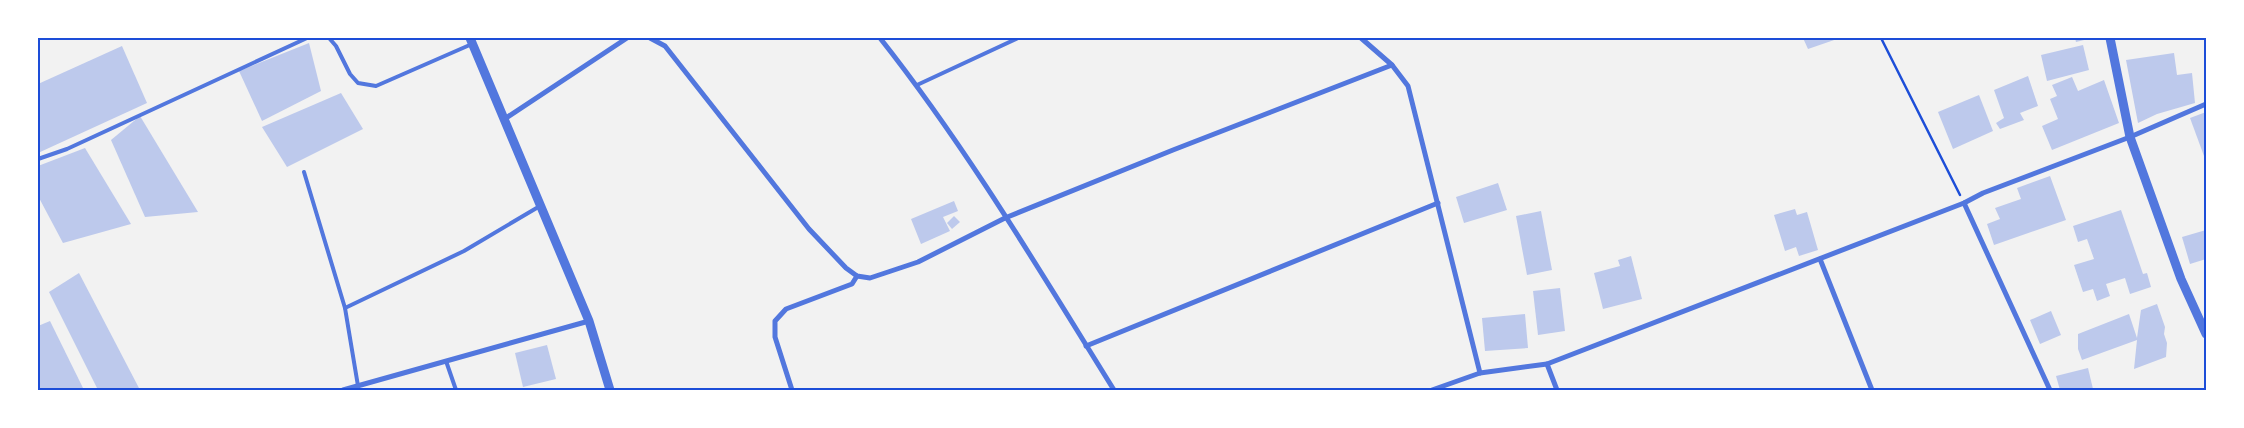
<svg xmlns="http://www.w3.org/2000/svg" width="2244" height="428" viewBox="0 0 2244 428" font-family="'PT Sans',sans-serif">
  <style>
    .building { fill: #bdc9ec }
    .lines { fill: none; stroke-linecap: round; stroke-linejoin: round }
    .path { stroke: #1d4ed8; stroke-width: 2.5 }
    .service { stroke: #5277de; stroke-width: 4 }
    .minor { stroke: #5277de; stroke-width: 5 }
    .tertiary { stroke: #5277de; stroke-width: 9 }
    .neatline { fill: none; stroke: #1d4ed8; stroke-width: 2 }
  </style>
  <rect width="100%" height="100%" fill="#f2f2f2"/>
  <!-- building -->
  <g class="building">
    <polygon points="1803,38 1840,38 1808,49"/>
    <polygon points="2075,38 2092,38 2076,42"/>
    <polygon points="309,43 321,91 262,121 239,71"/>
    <polygon points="2083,45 2089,70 2047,81 2041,55"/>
    <polygon points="122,46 147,103 38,153 38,84"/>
    <polygon points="2174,53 2177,75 2192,73 2195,103 2157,114 2138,123 2126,60"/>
    <polygon points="2028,76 2038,106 2020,113 2024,120 2000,129 1996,123 2004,118 1994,90"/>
    <polygon points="2072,77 2078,91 2104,80 2119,123 2052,150 2042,126 2058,119 2050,99 2057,96 2052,85"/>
    <polygon points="341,93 363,129 287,167 262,127"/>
    <polygon points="1979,95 1993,131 1953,149 1938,112"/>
    <polygon points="2206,112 2206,155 2204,156 2190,118"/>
    <polygon points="140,116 198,212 145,217 111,140"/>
    <polygon points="85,148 131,224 63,243 38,196 38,166"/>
    <polygon points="2050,176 2066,220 1994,245 1987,224 2000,219 1995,208 2021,199 2017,188"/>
    <polygon points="1498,183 1507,210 1464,223 1456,197"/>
    <polygon points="954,201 958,211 943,217 950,231 921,244 911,219"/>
    <polygon points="1795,209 1797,215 1807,212 1818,250 1799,256 1796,247 1785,251 1774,215"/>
    <polygon points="2121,210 2143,274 2147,273 2151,287 2130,294 2125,278 2106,284 2110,296 2097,301 2093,289 2083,292 2074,265 2094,259 2087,239 2078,242 2073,226"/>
    <polygon points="1541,211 1552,270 1527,275 1516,216"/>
    <polygon points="954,216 960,222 952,229 947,223"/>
    <polygon points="2206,230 2206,259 2190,264 2182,237"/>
    <polygon points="1631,256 1642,299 1603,309 1594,273 1620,266 1618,260"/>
    <polygon points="79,273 140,390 98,390 49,292"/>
    <polygon points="1560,288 1565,331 1538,335 1533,291"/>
    <polygon points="2157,304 2165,327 2164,334 2167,343 2166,357 2134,369 2137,340 2082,360 2078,349 2078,334 2129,314 2137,338 2141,310"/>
    <polygon points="2051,311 2061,335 2040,344 2030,320"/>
    <polygon points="1525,314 1528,348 1485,351 1482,318"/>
    <polygon points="50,321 84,390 38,390 38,326"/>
    <polygon points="547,345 556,379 523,387 515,353"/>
    <polygon points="2088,368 2093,389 2060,390 2056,376"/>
  </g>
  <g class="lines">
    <!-- path -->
    <polyline class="path" points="1881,38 1960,195"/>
    <!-- service -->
    <g class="service">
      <polyline points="329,38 336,46 350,74 358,83 376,86 472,44"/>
      <polyline points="917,85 1018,38"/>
      <polyline points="38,159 67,149 307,38"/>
      <polyline points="304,172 345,308 358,386"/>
      <polyline points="345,308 464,251 540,206"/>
      <polyline points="446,361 456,390"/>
    </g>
    <!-- minor -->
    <g class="minor">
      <polyline points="650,38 665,46 809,229 846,268 857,276 870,278 918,262 1005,218 1173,150 1392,65"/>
      <path d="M880,38C967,148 1040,271 1114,390"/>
      <polyline points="1361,38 1392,65 1408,86 1480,373"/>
      <polyline points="503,120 627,38"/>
      <polyline points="1964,203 2050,390"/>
      <polyline points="1820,259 1872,390"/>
      <polyline points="1086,346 1438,203"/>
      <polyline points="1547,364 1557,390"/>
      <polyline points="343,390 589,321"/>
      <polyline points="792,390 775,337 775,321 786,309 852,284 857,276"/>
      <polyline points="1432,390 1480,373 1547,364 1964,203 1983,193 2130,137 2206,104"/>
    </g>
    <!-- tertiary -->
    <g class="tertiary">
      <polyline points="470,38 589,321 610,390"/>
      <polyline points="2110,38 2130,137 2181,279 2206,334"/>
    </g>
  </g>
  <!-- border -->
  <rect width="2244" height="428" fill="none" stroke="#ffffff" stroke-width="78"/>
  <rect x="39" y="39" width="2166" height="350" class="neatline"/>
</svg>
